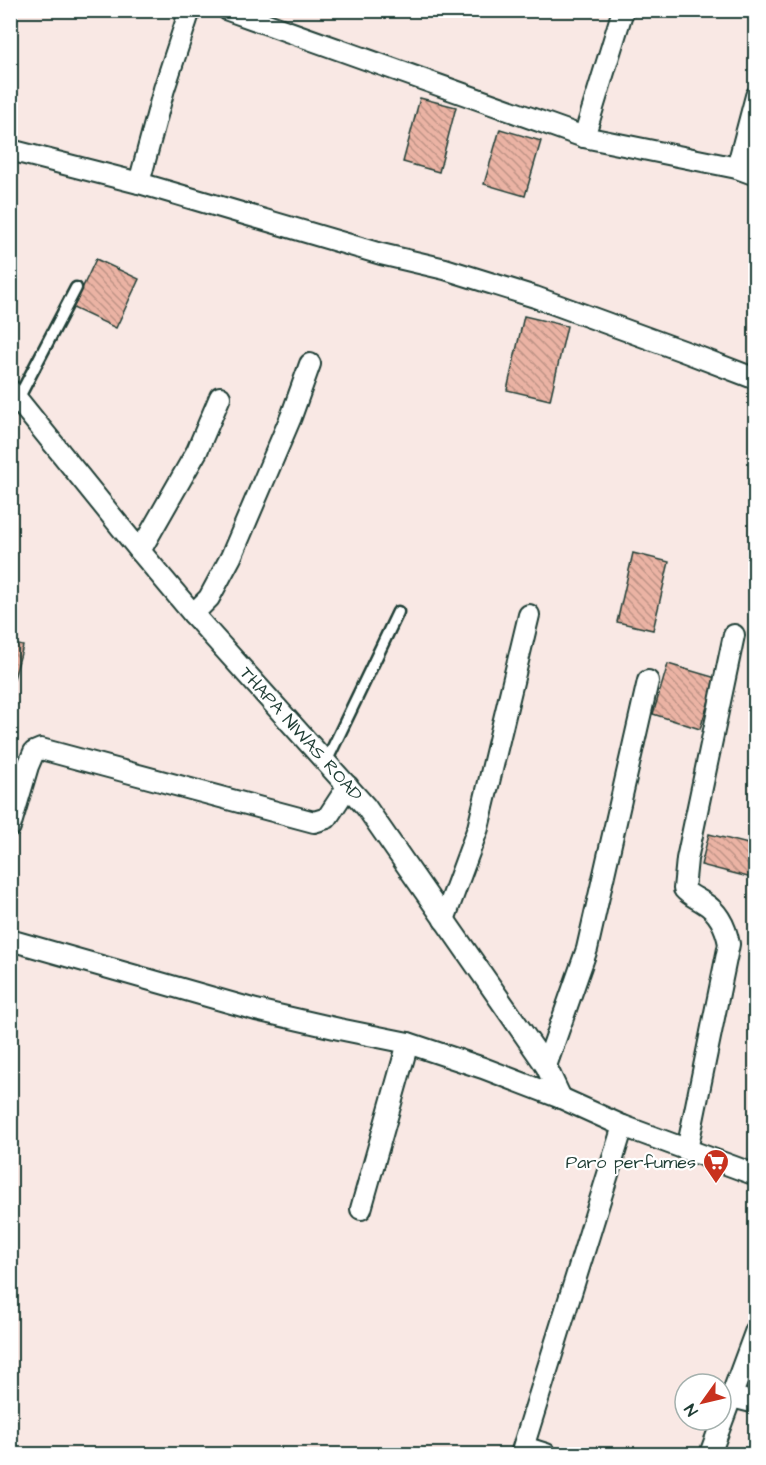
<svg xmlns="http://www.w3.org/2000/svg" width="766" height="1465" viewBox="0 0 766 1465" font-family="'Architects Daughter',sans-serif">
  <style>
    .building { fill: url(#building-back-hatch); stroke: #1f3d34; stroke-width: 1.5 }
    .lines { fill: none; stroke-linecap: round; stroke-linejoin: round }
    .lane-casing { stroke: #1f3d34; stroke-width: 15 }
    .street-casing { stroke: #1f3d34; stroke-width: 24 }
    .lane { stroke: #fff; stroke-width: 10 }
    .street { stroke: #fff; stroke-width: 20 }
    .labels { text-anchor: middle; dominant-baseline: central; stroke-width: 4.5; stroke-linejoin: round; paint-order: stroke }
    .street-label { font-size: 18px; fill: #1f3d34; stroke: #fff }
    .poi-label { font-size: 18px; fill: #1f3d34; stroke: #fff; text-anchor: end }
  </style>
  <defs>
    <pattern id="building-back-hatch" width="6" height="6" patternUnits="userSpaceOnUse" patternTransform="scale(1.5)"><rect width="6" height="6" fill="#ebb3a4"/><path d="M-1 5l2 2M0 0l6 6M5-1l2 2" fill="none" stroke="#be9386"/></pattern>
  </defs>
  <rect width="100%" height="100%" fill="#f9e8e4"/>
  <filter id="ink" filterUnits="userSpaceOnUse"><feTurbulence type="fractalNoise" baseFrequency=".0167" numOctaves="2"/><feDisplacementMap in="SourceGraphic" scale="12" xChannelSelector="R" yChannelSelector="G"/><feConvolveMatrix kernelMatrix="1 2 1 2 8 2 1 2 1" color-interpolation-filters="sRGB"/></filter>
  <g filter="url(#ink)">
    <!-- building -->
    <g class="building">
      <polygon points="420,98 456,107 439,172 403,162"/>
      <polygon points="500,129 541,141 525,196 484,184"/>
      <polygon points="96,259 139,279 116,328 73,308"/>
      <polygon points="524,316 567,326 550,400 507,390"/>
      <polygon points="633,553 669,562 653,630 617,622"/>
      <polygon points="10,643 23,646 10,693"/>
      <polygon points="668,664 716,678 700,729 653,714"/>
      <polygon points="709,834 756,846 756,879 701,865"/>
    </g>
    <g class="lines">
      <defs>
        <g id="lane">
          <polyline points="18,399 76,288"/>
          <polyline points="326,762 398,612"/>
        </g>
        <g id="street">
          <polyline points="228,10 584,137 737,168 756,175"/>
          <polyline points="584,137 623,10"/>
          <polyline points="10,150 139,183 381,254 445,269 535,297 683,351 756,379"/>
          <polyline points="737,168 756,96"/>
          <polyline points="139,183 164,89 190,10"/>
          <polyline points="10,390 140,551 193,614 366,807 546,1066 561,1098"/>
          <polyline points="140,551 197,451 220,397"/>
          <polyline points="193,614 209,598 231,557 291,417 310,364"/>
          <polyline points="10,827 28,766 34,752 41,749 314,822 327,818 348,786"/>
          <polyline points="444,920 478,828 529,615"/>
          <polyline points="10,940 256,1010 339,1029 408,1043 483,1068 561,1098 623,1126 756,1175"/>
          <polyline points="546,1066 587,949 648,681"/>
          <path d="M687,1150L729,944C726,928 719,912 704,903C697,898 690,896 684,889L687,859L734,635"/>
          <polyline points="361,1209 408,1043"/>
          <polyline points="732,1397 756,1403"/>
          <polyline points="524,1447 546,1454"/>
          <polyline points="521,1454 623,1126"/>
          <polyline points="710,1454 756,1330"/>
        </g>
      </defs>
      <!-- lane casing -->
      <use href="#lane" class="lane-casing"/>
      <!-- street casing -->
      <use href="#street" class="street-casing"/>
      <!-- lane -->
      <use href="#lane" class="lane"/>
      <!-- street -->
      <use href="#street" class="street"/>
    </g>
  </g>
  <!-- icons -->
  <defs>
    <symbol id="supermarket-pin" viewBox="-11 -11 22 30"><path d="M0 17L-7.5 6A9.5 9.5 0 1 1 7.5 6Z" fill="#c8321e" stroke="#fff"/><path d="M-6-5.5h2.5l.6 2H6L4.5 2H-2.5L-4.4-4H-6ZM-1.5 3.2a1.3 1.3 0 1 0 .1 0ZM3 3.2a1.3 1.3 0 1 0 .1 0Z" fill="#fff"/></symbol>
  </defs>
  <g fill-rule="evenodd">
    <use href="#supermarket-pin" x="701" y="1147" width="30" height="40"/>
  </g>
  <g class="labels">
    <!-- street labels -->
    <g class="street-label">
      <text transform="translate(301 734) rotate(48)">THAPA NIWAS ROAD</text>
    </g>
    <!-- poi labels -->
    <g class="poi-label">
      <text x="696" y="1162">Paro perfumes</text>
    </g>
  </g>
  <!-- margin -->
  <rect width="766" height="1465" fill="none" stroke="#fff" stroke-width="36"/>
  <rect x="18" y="18" width="730" height="1429" fill="none" stroke="#1f3d34" stroke-width="2" filter="url(#ink)"/>
  <!-- north arrow -->
  <g transform="translate(703 1402) rotate(236)"><circle r="28" fill="#ffffff" stroke="#a5b1ae" stroke-width="1.5"/>
  <path d="M0-4.5L10 22L0 15L-10 22Z" fill="#c8321e"/>
  <text y="-9" font-size="16" font-weight="bold" text-anchor="middle" fill="#1f3d34">N</text>
  </g>
</svg>
